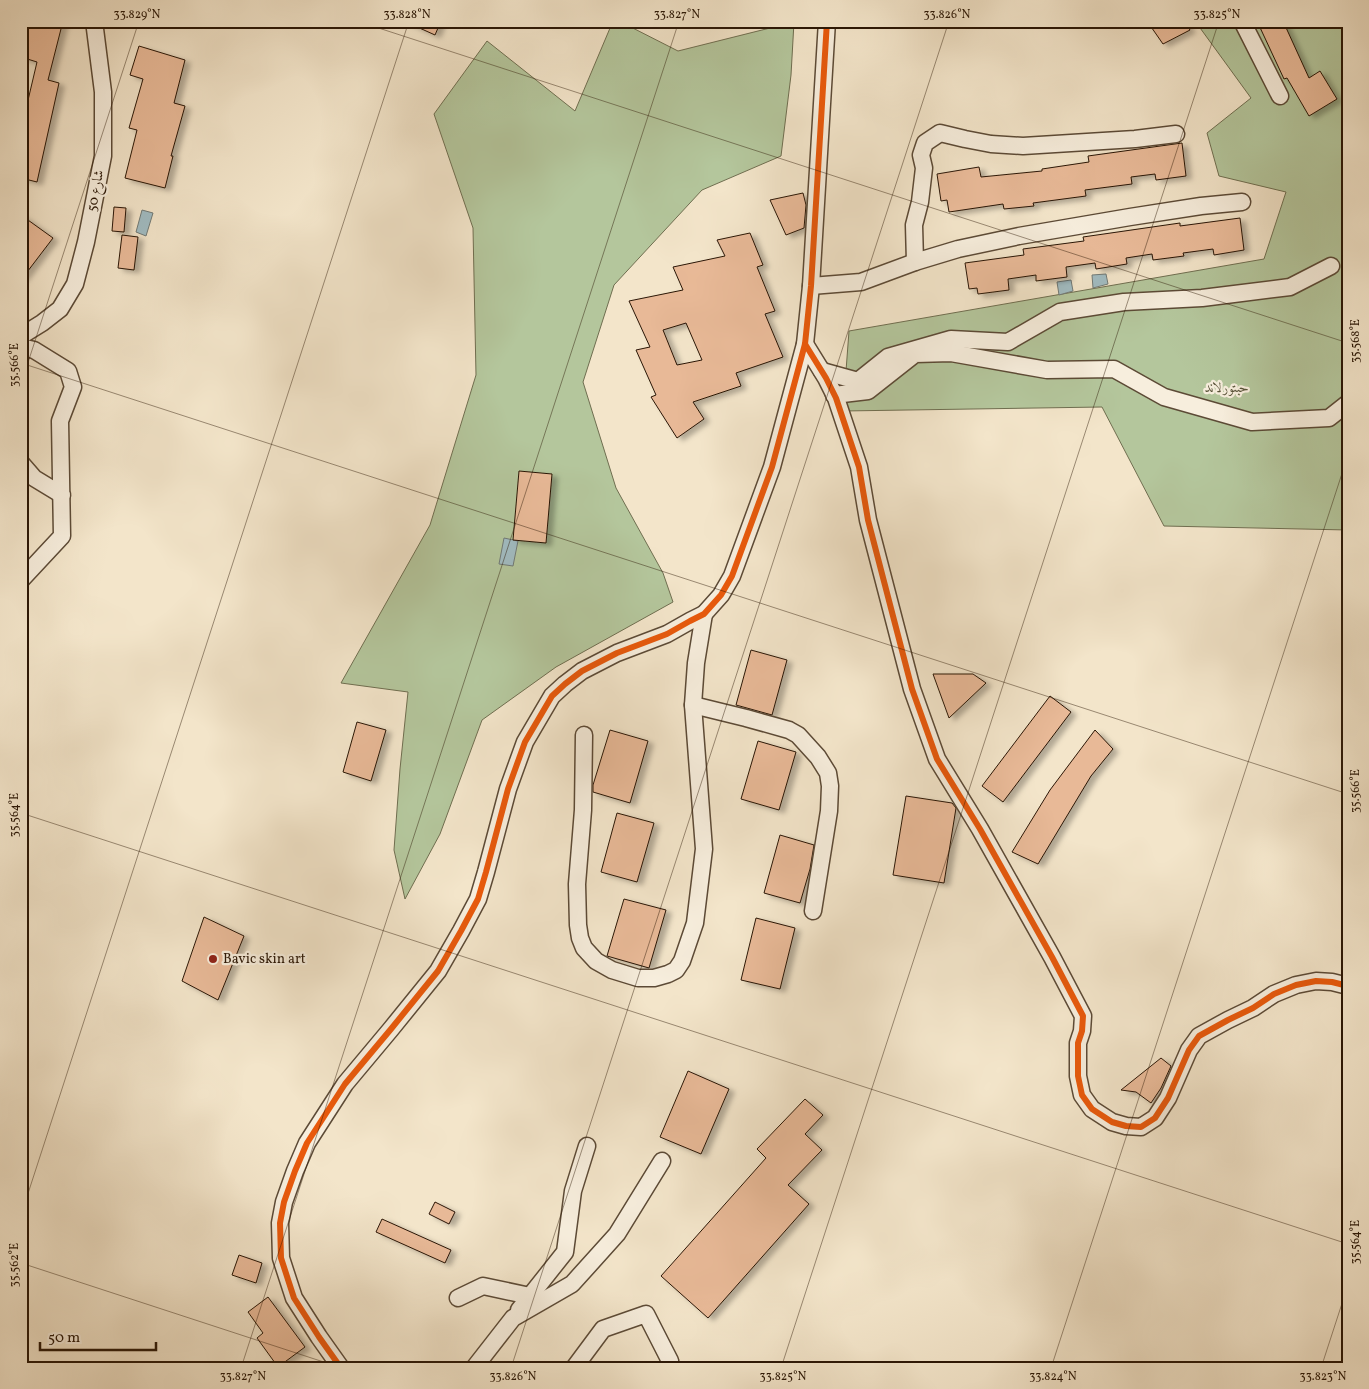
<svg xmlns="http://www.w3.org/2000/svg" width="1369" height="1389" viewBox="0 0 1369 1389" font-family="Vollkorn,Amiri,serif">
  <style>
    .green { fill: #b4c69c; stroke: #6f6e50 }
    .water { fill: #a1bcc2; stroke: #717a76 }
    .building { fill: #e8b997; stroke: #2a1605; fill-rule: evenodd; filter: url(#shadow) }
    .lines { fill: none; stroke-linecap: round; stroke-linejoin: round }
    .minor-casing { stroke: #5c4a36; stroke-width: 19 }
    .minor { stroke: #f7eedd; stroke-width: 16 }
    .cycleway-casing { stroke: #f7eedd; stroke-width: 9 }
    .cycleway { stroke: #e8590c; stroke-width: 6 }
    .ticks { fill: none; stroke: #2a1605; stroke-width: 1; stroke-opacity: 0.45 }
    .poi-dot { fill: #8f2418; stroke: #f7eedd; stroke-width: 2 }
    .labels { text-anchor: middle; dominant-baseline: central; stroke-width: 4.5; stroke-linejoin: round; paint-order: stroke }
    .street-label { font-size: 14px; fill: #2a1605; stroke: #f7eedd }
    .park-label { font-size: 14px; font-style: italic; fill: #5a543a; stroke: #f7eedd }
    .poi-label { font-size: 14px; fill: #2a1605; stroke: #f7eedd; text-anchor: start }
    .neatline { fill: none; stroke: #2a1605; stroke-width: 2 }
    .ticks-label { font-size: 12px; text-anchor: middle; fill: #2a1605 }
  </style>
  <defs>
    <filter id="shadow"><feDropShadow dx="5.5" dy="3" stdDeviation="2.5" flood-color="#0004"/></filter>
  </defs>
  <rect width="100%" height="100%" fill="#f3e5ca"/>
  <filter id="stains"><feTurbulence type="fractalNoise" baseFrequency=".004" numOctaves="4"/><feColorMatrix values="0 0 0 0 .2 0 0 0 0 .09 0 0 0 0 .02 0 0 0 .5 -.17"/></filter>
  <radialGradient id="worn" r=".72"><stop offset=".6" stop-color="#630" stop-opacity="0"/><stop offset="1" stop-color="#630" stop-opacity=".3"/></radialGradient>
  <!-- green -->
  <g class="green">
    <polygon points="613,21 619,21 678,51 794,22 791,75 781,156 702,190 614,285 583,382 616,488 663,573 673,602 556,667 482,720 440,834 405,899 394,850 400,769 408,692 341,683 430,525 476,375 473,228 434,114 487,41 575,111"/>
    <polygon points="1195,21 1348,21 1348,530 1164,526 1102,407 843,411 849,331 1264,259 1286,192 1219,176 1207,133 1251,98"/>
  </g>
  <!-- water -->
  <g class="water">
    <polygon points="142,210 153,213 146,236 136,232"/>
    <polygon points="1106,274 1108,284 1093,288 1092,275"/>
    <polygon points="1071,280 1073,291 1059,295 1057,282"/>
    <polygon points="504,538 518,541 513,566 499,564"/>
  </g>
  <!-- building -->
  <g class="building">
    <polygon points="28,21 63,21 48,80 59,83 37,182 21,178 21,130 37,62 21,57 21,48"/>
    <polygon points="404,21 441,21 435,35"/>
    <polygon points="1147,21 1184,21 1190,30 1163,44"/>
    <polygon points="1257,21 1283,21 1309,78 1320,71 1337,99 1309,116 1287,78 1284,79"/>
    <polygon points="139,46 185,60 174,103 185,106 171,156 173,156 165,188 125,178 137,130 129,128 143,79 130,75"/>
    <polygon points="1182,143 1186,176 1156,180 1155,174 1131,177 1132,184 1085,190 1086,196 1033,203 1034,206 1004,209 1003,204 949,212 947,200 941,201 937,174 979,167 981,177 1042,171 1042,169 1089,162 1088,156"/>
    <polygon points="803,193 806,205 804,228 786,235 770,200"/>
    <polygon points="114,207 126,208 124,232 112,231"/>
    <polygon points="21,215 53,238 21,280"/>
    <polygon points="1240,218 1244,250 1214,255 1213,249 1183,253 1184,256 1153,260 1152,254 1126,258 1127,264 1096,269 1095,263 1066,267 1067,277 1036,281 1036,275 1008,279 1009,290 978,294 977,288 969,289 965,263 1024,255 1023,249 1084,241 1083,237 1180,223 1180,226"/>
    <path d="M750,233L763,265L757,267L775,311L765,314L783,357L736,373L741,386L693,402L704,419L677,438L651,397L656,395L636,350L650,347L629,301L683,290L673,267L725,256L717,240ZM686,323L702,360L677,365L663,330Z"/>
    <polygon points="122,235 138,237 134,270 118,268"/>
    <polygon points="519,471 552,474 546,543 513,540"/>
    <polygon points="751,650 787,660 772,715 736,705"/>
    <polygon points="933,674 973,674 986,683 949,718"/>
    <polygon points="1050,696 1071,712 1003,802 982,786"/>
    <polygon points="357,722 386,730 371,781 343,772"/>
    <polygon points="610,730 648,741 630,803 593,792 593,785"/>
    <polygon points="1095,730 1113,749 1091,776 1038,864 1012,852 1050,790"/>
    <polygon points="758,741 796,752 779,810 741,799"/>
    <polygon points="906,796 952,803 956,808 944,883 893,875"/>
    <polygon points="617,813 654,823 637,882 601,872"/>
    <polygon points="780,835 814,845 810,869 800,903 764,893"/>
    <polygon points="624,899 666,910 649,968 607,956"/>
    <polygon points="204,917 244,936 218,1000 182,981"/>
    <polygon points="756,918 795,928 780,989 741,980"/>
    <polygon points="1161,1058 1171,1066 1161,1088 1151,1103 1136,1092 1121,1090"/>
    <polygon points="688,1071 729,1089 701,1154 660,1137"/>
    <polygon points="805,1099 823,1115 805,1134 822,1150 788,1185 809,1204 708,1318 661,1276 766,1158 757,1149"/>
    <polygon points="435,1202 455,1212 449,1224 429,1214"/>
    <polygon points="382,1219 451,1250 445,1263 376,1232"/>
    <polygon points="239,1255 262,1263 256,1283 232,1275"/>
    <polygon points="268,1297 305,1347 278,1367 257,1338 263,1333 248,1312"/>
  </g>
  <g class="lines">
    <defs>
      <g id="minor">
        <polyline points="1242,21 1280,96"/>
        <polyline points="915,262 914,225 920,202 924,168 921,155 925,143 940,133 965,139 991,144 1023,146 1135,139 1176,134"/>
        <polyline points="811,286 861,282 915,262 958,249 1019,236 1130,217 1201,206 1242,202"/>
        <polyline points="21,336 42,323 60,309 75,284 86,242 103,156 103,92 94,21"/>
        <polyline points="805,344 826,378 836,398 859,467 868,520 912,689 937,759 980,829 1052,957 1083,1016 1082,1031 1078,1043 1078,1076 1082,1095 1092,1109 1112,1122 1126,1126 1141,1127 1155,1118 1168,1098 1189,1050 1199,1036 1228,1020 1253,1008 1274,994 1296,985 1316,981 1332,982 1348,986"/>
        <polyline points="21,347 34,350 68,371 73,387 60,421 62,536 21,580"/>
        <polyline points="822,371 858,381 888,357 951,339 1008,342 1060,312 1124,302 1202,298 1290,287 1331,266"/>
        <polyline points="834,395 868,391 915,354 951,353 1047,370 1114,369 1164,397 1252,422 1329,418 1348,403"/>
        <polyline points="21,463 34,478 62,495"/>
        <polyline points="693,705 746,718 789,730 798,735 818,757 828,773 830,786 829,811 813,911"/>
        <polyline points="584,735 583,810 577,884 578,925 580,938 584,948 596,961 612,970 638,978 654,978 668,974 676,970 682,961 695,923 704,849 693,705 696,663 704,614"/>
        <polyline points="458,1298 483,1286 530,1296"/>
        <polyline points="519,1310 565,1252 573,1191 587,1146"/>
        <polyline points="341,1368 319,1337 294,1298 281,1258 280,1223 284,1202 295,1171 307,1143 345,1084 391,1029 438,971 461,931 478,899 486,872 508,789 525,742 552,696 565,684 582,671 617,653 667,634 690,621 704,614 721,595 732,576 772,467 805,344 811,286 827,21"/>
        <polyline points="474,1368 513,1318 572,1284 617,1234 662,1161"/>
        <polyline points="574,1368 603,1329 646,1314 670,1361 669,1368"/>
      </g>
    </defs>
    <!-- minor casing -->
    <use href="#minor" class="minor-casing"/>
    <!-- minor -->
    <use href="#minor" class="minor"/>
    <defs>
      <g id="cycleway">
        <polyline points="805,344 826,378 836,398 859,467 868,520 912,689 937,759 980,829 1052,957 1083,1016 1082,1031 1078,1043 1078,1076 1082,1095 1092,1109 1112,1122 1126,1126 1141,1127 1155,1118 1168,1098 1189,1050 1199,1036 1228,1020 1253,1008 1274,994 1296,985 1316,981 1332,982 1348,986"/>
        <polyline points="341,1368 319,1337 294,1298 281,1258 280,1223 284,1202 295,1171 307,1143 345,1084 391,1029 438,971 461,931 478,899 486,872 508,789 525,742 552,696 565,684 582,671 617,653 667,634 690,621 704,614 721,595 732,576 772,467 805,344 811,286 827,21"/>
      </g>
    </defs>
    <!-- cycleway casing -->
    <use href="#cycleway" class="cycleway-casing"/>
    <!-- cycleway -->
    <use href="#cycleway" class="cycleway"/>
  </g>
  <!-- ticks -->
  <path class="ticks" d="M357,21L1348,343M21,363L1348,794M21,384L139,21M21,813L1348,1244M21,1215L409,21M21,1263L342,1368M241,1368L679,21M511,1368L949,21M781,1368L1219,21M1051,1368L1348,455M1321,1368L1348,1285"/>
  <!-- markers -->
  <circle class="poi-dot" cx="213" cy="959" r="5"/>
  <g class="labels">
    <!-- street labels -->
    <g class="street-label">
      <text transform="translate(96 191) rotate(-79)">شارع 50</text>
    </g>
    <!-- park labels -->
    <g class="park-label">
      <text x="1227" y="388">حبتورلاند</text>
    </g>
    <!-- poi labels -->
    <g class="poi-label">
      <text x="223" y="959">Bavic skin art</text>
    </g>
  </g>
  <!-- margin -->
  <rect width="1369" height="1389" fill="none" stroke="#f3e5ca" stroke-width="55"/>
  <!-- scale -->
  <path d="M40 1342v8h116v-8" fill="none" stroke="#2a1605" stroke-width="2.5"/>
  <text x="48" y="1342" font-size="15" fill="#2a1605" stroke="#f7eedd" stroke-width="4" paint-order="stroke">50 m</text>
  <rect x="28" y="28" width="1314" height="1334" class="neatline"/>
  <g class="ticks-label">
    <text x="137" y="18">33.829°N</text>
    <text x="407" y="18">33.828°N</text>
    <text x="677" y="18">33.827°N</text>
    <text x="947" y="18">33.826°N</text>
    <text x="1217" y="18">33.825°N</text>
    <text transform="translate(1355 341) rotate(-90)" y="4">35.568°E</text>
    <text transform="translate(14 365) rotate(-90)" y="4">35.566°E</text>
    <text transform="translate(1355 791) rotate(-90)" y="4">35.566°E</text>
    <text transform="translate(14 815) rotate(-90)" y="4">35.564°E</text>
    <text transform="translate(1355 1242) rotate(-90)" y="4">35.564°E</text>
    <text transform="translate(14 1265) rotate(-90)" y="4">35.562°E</text>
    <text x="243" y="1380">33.827°N</text>
    <text x="513" y="1380">33.826°N</text>
    <text x="783" y="1380">33.825°N</text>
    <text x="1053" y="1380">33.824°N</text>
    <text x="1323" y="1380">33.823°N</text>
  </g>
  <rect width="100%" height="100%" filter="url(#stains)"/>
  <rect width="100%" height="100%" fill="url(#worn)"/>
</svg>
